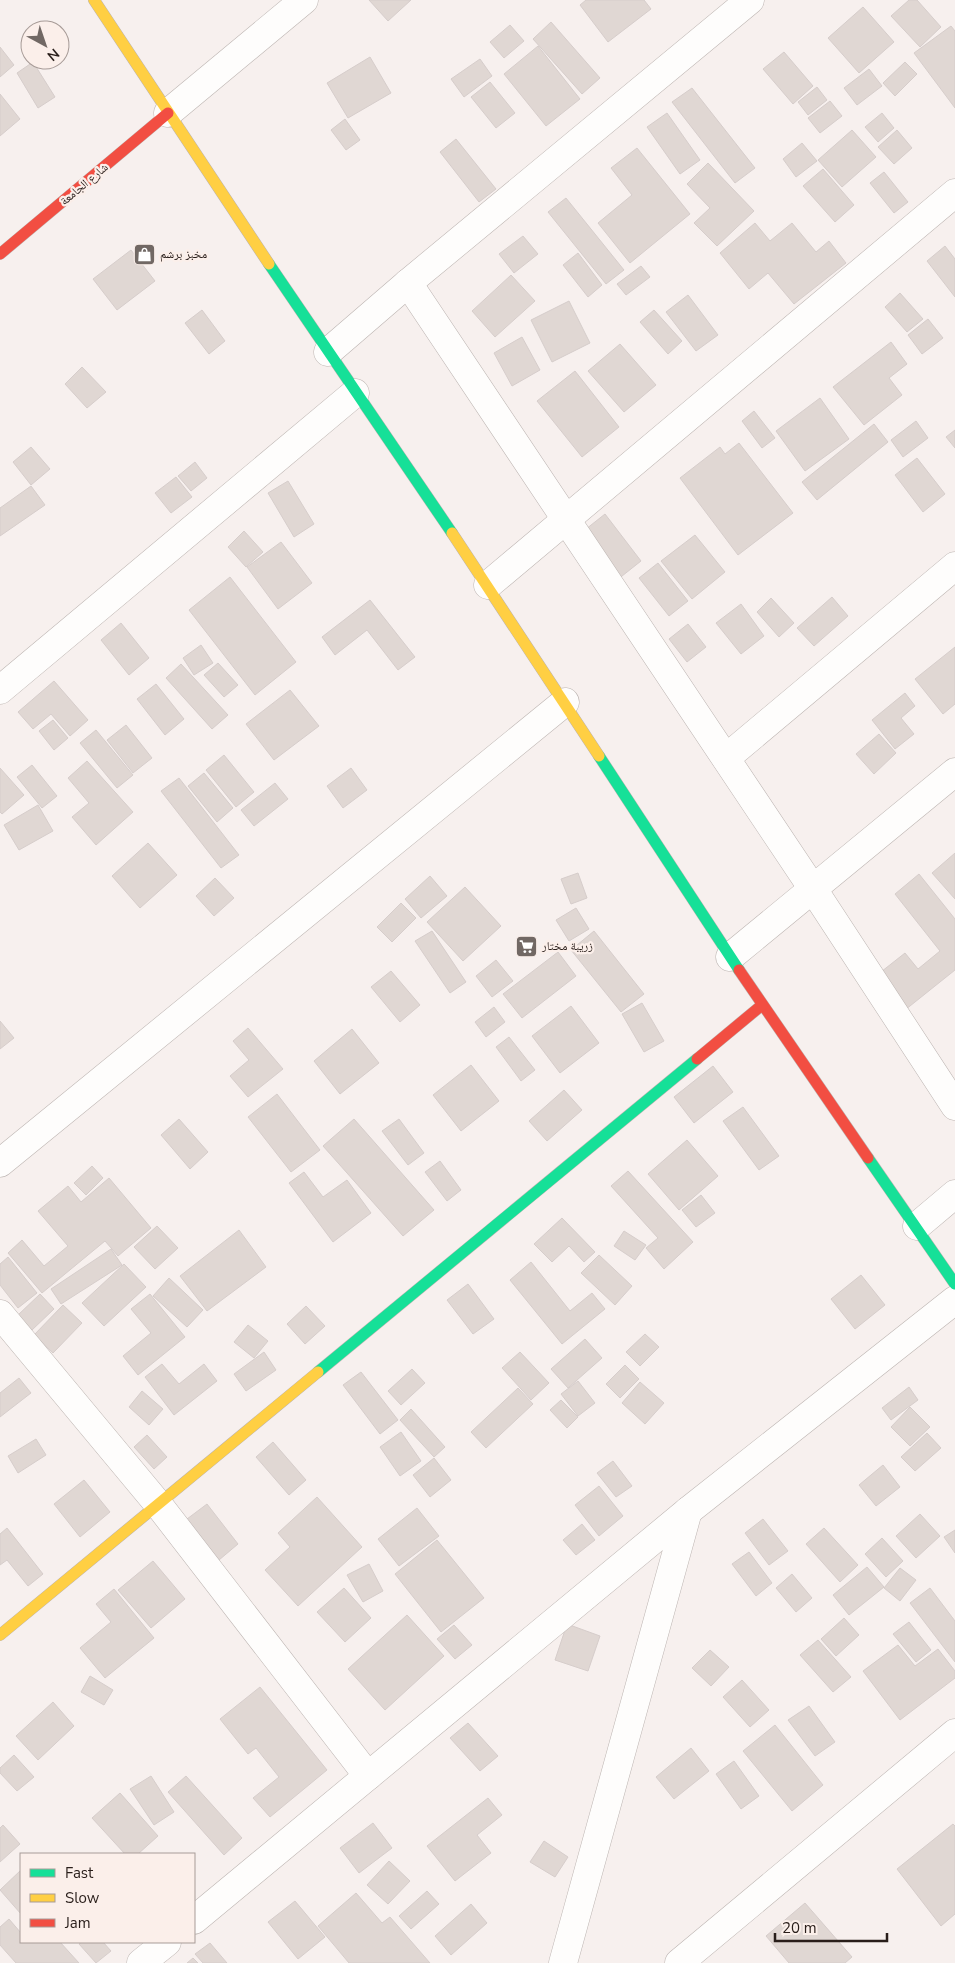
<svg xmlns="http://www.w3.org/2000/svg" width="955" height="1963" viewBox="0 0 955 1963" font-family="'Nunito Sans','Noto Naskh Arabic',sans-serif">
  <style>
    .building { fill: #e0d7d3; stroke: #d6cdcb }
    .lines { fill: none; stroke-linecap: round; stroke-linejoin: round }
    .street-casing { stroke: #bcb4b1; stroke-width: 29 }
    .fast-casing { stroke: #bcb4b1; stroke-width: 12 }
    .slow-casing { stroke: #bcb4b1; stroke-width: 12 }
    .jam-casing { stroke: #bcb4b1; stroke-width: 12 }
    .street { stroke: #fefdfc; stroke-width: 28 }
    .fast { stroke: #16e098; stroke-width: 11 }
    .slow { stroke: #ffcf43; stroke-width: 11 }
    .jam { stroke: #f24e42; stroke-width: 11 }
    .labels { text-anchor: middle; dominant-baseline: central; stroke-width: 4.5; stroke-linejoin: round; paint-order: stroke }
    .street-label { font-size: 12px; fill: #291e1a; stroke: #fbefea }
    .poi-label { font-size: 12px; fill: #291e1a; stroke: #fbefea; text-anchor: start }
  </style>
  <rect width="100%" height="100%" fill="#f7f0ee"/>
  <!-- building -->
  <g class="building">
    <polygon points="369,0 411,0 388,21"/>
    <polygon points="586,0 644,0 651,9 608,42 580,5"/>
    <polygon points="909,0 917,0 941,27 920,47 891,16"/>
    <polygon points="863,7 894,42 859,73 828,38"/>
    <polygon points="551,22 600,78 582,94 533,39"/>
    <polygon points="510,25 524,41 504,58 490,42"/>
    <polygon points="951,26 955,31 955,108 914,53"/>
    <polygon points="538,46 580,99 546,126 504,74"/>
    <polygon points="0,47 14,65 0,77"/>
    <polygon points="784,52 813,86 793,104 763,69"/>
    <polygon points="370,57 391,93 348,118 327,83"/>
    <polygon points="480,59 492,76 464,97 451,79"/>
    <polygon points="33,62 55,97 38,108 17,73"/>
    <polygon points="905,62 917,74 895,96 883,83"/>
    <polygon points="869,69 882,86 857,105 844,88"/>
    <polygon points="490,82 515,113 496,128 471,97"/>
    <polygon points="817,87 827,100 808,115 798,102"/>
    <polygon points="692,88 755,168 735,183 672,102"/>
    <polygon points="0,94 20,119 0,136"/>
    <polygon points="830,101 842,116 820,133 808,118"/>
    <polygon points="667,113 700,160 680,174 647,127"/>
    <polygon points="882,113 894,128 878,142 865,127"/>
    <polygon points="345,119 360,140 346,150 331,130"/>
    <polygon points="852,130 876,157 842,187 818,160"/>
    <polygon points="897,130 912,148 894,164 878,147"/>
    <polygon points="456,139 496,189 479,202 440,152"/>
    <polygon points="802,143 817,161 796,177 783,159"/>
    <polygon points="637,148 690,214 630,263 598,223 632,195 611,168"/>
    <polygon points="708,163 754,211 717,246 694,223 710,208 687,184"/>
    <polygon points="823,169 854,205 835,222 803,186"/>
    <polygon points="884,172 908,202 894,213 870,183"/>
    <polygon points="566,198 624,270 606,284 548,212"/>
    <polygon points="755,223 770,241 792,223 816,252 829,241 846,263 794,304 768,273 749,289 720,253"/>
    <polygon points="523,236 538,254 514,273 499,254"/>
    <polygon points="945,246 955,259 955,297 927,261"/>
    <polygon points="131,250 155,281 117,310 93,279"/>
    <polygon points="578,253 602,285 588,297 563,265"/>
    <polygon points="641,266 650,277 626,295 617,284"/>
    <polygon points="511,275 535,301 495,337 472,311"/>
    <polygon points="900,293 923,319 907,332 885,307"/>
    <polygon points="688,295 718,335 696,351 666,312"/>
    <polygon points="569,301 590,343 552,362 531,320"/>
    <polygon points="202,310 225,341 209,354 185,323"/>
    <polygon points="654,310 682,341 668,354 640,322"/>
    <polygon points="928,319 943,338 922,354 908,335"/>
    <polygon points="522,337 540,370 512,386 494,353"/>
    <polygon points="891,342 907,364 889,378 902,395 864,425 833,387"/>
    <polygon points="620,344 656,385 624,412 588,371"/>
    <polygon points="82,367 106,392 87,408 65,384"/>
    <polygon points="575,371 619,427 582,457 537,401"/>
    <polygon points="820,398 849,439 805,471 776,431"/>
    <polygon points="754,411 775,438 762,448 742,421"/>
    <polygon points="916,421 928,438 903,457 891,440"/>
    <polygon points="874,424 888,442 817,500 802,482"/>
    <polygon points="955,430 955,448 946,437"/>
    <polygon points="739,443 793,513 738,555 680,478 720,447 725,454"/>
    <polygon points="31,447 50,469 31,485 13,462"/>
    <polygon points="917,458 945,494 923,512 895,475"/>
    <polygon points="195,462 207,478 191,491 178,476"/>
    <polygon points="176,477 192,497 171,513 155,493"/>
    <polygon points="288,481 314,524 294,537 268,493"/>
    <polygon points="31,486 45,505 0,536 0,508"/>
    <polygon points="605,514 641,561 617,580 581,533"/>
    <polygon points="244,531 263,552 246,567 228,547"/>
    <polygon points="695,535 725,572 692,599 661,561"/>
    <polygon points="281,542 312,583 278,609 247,567"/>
    <polygon points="658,563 688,601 669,616 639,578"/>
    <polygon points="230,577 296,662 255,695 189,610"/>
    <polygon points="832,597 848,616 814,646 797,628"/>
    <polygon points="771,598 794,623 779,637 757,612"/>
    <polygon points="370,600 415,657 398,670 367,630 335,655 322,637"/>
    <polygon points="741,604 764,636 741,654 716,623"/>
    <polygon points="121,623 149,658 129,675 101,640"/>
    <polygon points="688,624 706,647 687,662 669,639"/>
    <polygon points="201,645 213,663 194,675 183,658"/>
    <polygon points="955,647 955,704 943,714 915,679"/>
    <polygon points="218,663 238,685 224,697 204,675"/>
    <polygon points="181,664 228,715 212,729 166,678"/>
    <polygon points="54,681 88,720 70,736 51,714 33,729 18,712"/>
    <polygon points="156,684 184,719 165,735 137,699"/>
    <polygon points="290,690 319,726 274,760 246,724"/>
    <polygon points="905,693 915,706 901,718 914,734 895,749 872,720"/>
    <polygon points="53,720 68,738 54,750 39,731"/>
    <polygon points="126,725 152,758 133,773 107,740"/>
    <polygon points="96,730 133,775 117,788 80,743"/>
    <polygon points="879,734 896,753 874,774 856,754"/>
    <polygon points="224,755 254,792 236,807 206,770"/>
    <polygon points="87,761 133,812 96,845 72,817 89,803 68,778"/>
    <polygon points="32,765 57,796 42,808 17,777"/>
    <polygon points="0,768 24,795 2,814 0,812"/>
    <polygon points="351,768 367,790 343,808 327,786"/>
    <polygon points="204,773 233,808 217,822 188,786"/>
    <polygon points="179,778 239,855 221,868 161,791"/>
    <polygon points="275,783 288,799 254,826 241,810"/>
    <polygon points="38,805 53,831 19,850 4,825"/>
    <polygon points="148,843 177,875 140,908 112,876"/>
    <polygon points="955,853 955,899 932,873"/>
    <polygon points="578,873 587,898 571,904 561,879"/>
    <polygon points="919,874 955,919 955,970 900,1014 872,979 905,953 918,969 940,951 895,894"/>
    <polygon points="430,876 447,896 421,918 405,899"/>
    <polygon points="215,878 234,898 214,916 196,896"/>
    <polygon points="465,887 501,926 463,961 427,922"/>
    <polygon points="401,903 416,918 392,942 377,927"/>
    <polygon points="576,908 589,929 569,941 556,920"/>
    <polygon points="432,931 466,982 450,993 415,941"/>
    <polygon points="594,931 644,994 621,1012 571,950"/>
    <polygon points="558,952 576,976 522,1018 503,994"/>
    <polygon points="496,960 513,981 492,997 476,976"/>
    <polygon points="391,971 420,1005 400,1022 371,987"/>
    <polygon points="642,1003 664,1041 644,1052 622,1014"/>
    <polygon points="571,1006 599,1043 560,1073 532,1036"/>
    <polygon points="494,1007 505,1022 486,1037 475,1022"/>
    <polygon points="0,1021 14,1038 0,1049"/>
    <polygon points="248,1028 283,1069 248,1097 230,1076 249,1060 233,1041"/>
    <polygon points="352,1029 379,1063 340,1094 314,1061"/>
    <polygon points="509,1037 535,1070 521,1081 496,1047"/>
    <polygon points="471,1065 499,1101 461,1131 433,1095"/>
    <polygon points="713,1066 733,1092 694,1123 674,1097"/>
    <polygon points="564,1090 582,1110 547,1141 529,1121"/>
    <polygon points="277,1094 320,1150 291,1172 248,1117"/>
    <polygon points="743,1107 779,1156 759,1170 723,1121"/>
    <polygon points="179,1119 208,1152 190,1169 161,1135"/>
    <polygon points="354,1119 434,1210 403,1236 323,1146"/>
    <polygon points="399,1119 424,1153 408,1165 382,1131"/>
    <polygon points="687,1140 718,1176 679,1210 648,1174"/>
    <polygon points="440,1161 461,1190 447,1201 425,1172"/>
    <polygon points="92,1166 103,1178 86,1195 74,1183"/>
    <polygon points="628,1171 693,1242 664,1269 646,1248 658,1238 611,1186"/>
    <polygon points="304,1172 323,1197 347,1180 371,1213 333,1242 289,1183"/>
    <polygon points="109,1178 151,1228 118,1256 105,1241 42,1293 8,1253 22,1240 44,1266 68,1246 38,1211 68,1186 81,1202"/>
    <polygon points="701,1195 715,1213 696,1227 682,1210"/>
    <polygon points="562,1218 595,1252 584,1262 569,1246 552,1262 534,1244"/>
    <polygon points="157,1226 178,1248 155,1269 134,1247"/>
    <polygon points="239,1230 266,1267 207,1311 180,1276"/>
    <polygon points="624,1231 646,1245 635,1260 614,1246"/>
    <polygon points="111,1249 122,1265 61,1304 51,1289"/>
    <polygon points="599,1255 632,1286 615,1305 581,1273"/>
    <polygon points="8,1257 37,1293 18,1308 0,1285 0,1264"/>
    <polygon points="531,1262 570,1311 592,1293 605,1309 562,1344 510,1280"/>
    <polygon points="124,1264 146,1287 104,1326 82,1303"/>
    <polygon points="861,1275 885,1305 855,1329 831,1299"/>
    <polygon points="169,1278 203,1310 187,1327 153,1296"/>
    <polygon points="468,1284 494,1319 473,1334 447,1300"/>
    <polygon points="40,1294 54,1309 32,1330 18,1315"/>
    <polygon points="150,1294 185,1337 138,1375 123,1356 151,1333 131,1309"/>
    <polygon points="63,1305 82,1323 53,1353 34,1335"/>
    <polygon points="306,1306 325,1326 305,1344 287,1324"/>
    <polygon points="248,1325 268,1341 254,1358 234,1342"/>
    <polygon points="645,1334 659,1347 640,1366 626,1352"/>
    <polygon points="585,1339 602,1358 568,1388 551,1369"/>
    <polygon points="264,1352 276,1370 246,1391 234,1374"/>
    <polygon points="520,1352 549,1383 531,1400 502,1368"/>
    <polygon points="162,1364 179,1384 204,1364 217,1381 174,1415 145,1377"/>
    <polygon points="625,1365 639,1379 620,1398 606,1384"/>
    <polygon points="412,1369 425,1383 401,1405 388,1391"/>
    <polygon points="361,1372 398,1420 380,1434 343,1385"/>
    <polygon points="19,1378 31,1393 0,1417 0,1393"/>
    <polygon points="578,1381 595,1403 578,1416 561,1394"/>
    <polygon points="640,1382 664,1403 645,1424 622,1403"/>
    <polygon points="909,1387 918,1400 891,1420 882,1408"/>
    <polygon points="518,1388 533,1404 486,1448 471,1432"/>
    <polygon points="142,1391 163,1409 149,1425 129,1407"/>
    <polygon points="561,1400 578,1417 567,1428 550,1410"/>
    <polygon points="910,1407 930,1427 910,1446 891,1427"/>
    <polygon points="411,1409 445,1447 434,1457 400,1420"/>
    <polygon points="401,1432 421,1461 400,1476 380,1447"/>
    <polygon points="927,1433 941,1448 915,1471 901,1457"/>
    <polygon points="147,1435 167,1457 154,1469 134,1447"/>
    <polygon points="36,1439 46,1455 18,1473 8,1456"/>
    <polygon points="273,1442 306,1480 289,1495 256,1457"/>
    <polygon points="434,1458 451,1480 430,1497 413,1475"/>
    <polygon points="613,1461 632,1486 616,1497 597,1473"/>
    <polygon points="883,1465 900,1487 876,1506 859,1485"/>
    <polygon points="84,1480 110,1512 80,1537 54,1504"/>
    <polygon points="599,1486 623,1516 599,1536 575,1505"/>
    <polygon points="317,1497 362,1547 298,1606 265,1570 290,1547 278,1533"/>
    <polygon points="207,1504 238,1544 219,1560 187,1519"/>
    <polygon points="417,1508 439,1536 399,1566 378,1539"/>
    <polygon points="920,1514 940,1536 916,1558 896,1536"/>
    <polygon points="763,1519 788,1551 769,1565 745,1533"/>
    <polygon points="582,1524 595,1540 576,1555 563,1540"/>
    <polygon points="7,1528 43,1574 28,1586 7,1560 0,1565 0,1534"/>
    <polygon points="824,1528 858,1565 840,1582 806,1544"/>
    <polygon points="955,1530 955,1553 944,1537"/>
    <polygon points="882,1538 903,1561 886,1577 865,1554"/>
    <polygon points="437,1540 484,1598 441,1632 395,1574"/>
    <polygon points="749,1552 772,1583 756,1596 732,1564"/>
    <polygon points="153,1561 185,1599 151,1628 118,1590"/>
    <polygon points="369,1564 383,1591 363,1602 347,1575"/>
    <polygon points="867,1567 884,1587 849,1615 833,1595"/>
    <polygon points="900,1568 916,1580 900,1601 884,1588"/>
    <polygon points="792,1574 812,1598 796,1612 776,1588"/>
    <polygon points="344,1588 371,1618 345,1642 317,1612"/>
    <polygon points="930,1588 955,1621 955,1662 910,1603"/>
    <polygon points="114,1589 154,1638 105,1678 80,1648 111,1622 96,1604"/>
    <polygon points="407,1615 444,1656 385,1710 348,1669"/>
    <polygon points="844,1618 859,1635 836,1656 821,1639"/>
    <polygon points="909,1622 931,1650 916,1662 893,1634"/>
    <polygon points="567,1624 600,1636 588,1671 555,1660"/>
    <polygon points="454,1625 472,1645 455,1659 437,1639"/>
    <polygon points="818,1640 851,1677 833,1692 800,1655"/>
    <polygon points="898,1645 915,1666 938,1649 955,1671 955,1678 900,1720 863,1671"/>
    <polygon points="710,1650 729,1667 711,1686 692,1668"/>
    <polygon points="90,1676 113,1690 104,1705 81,1692"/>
    <polygon points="742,1680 769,1710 750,1727 723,1697"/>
    <polygon points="260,1687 327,1770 270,1817 253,1798 279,1777 256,1748 248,1754 220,1719"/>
    <polygon points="53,1702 74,1726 38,1760 16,1736"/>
    <polygon points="809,1706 835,1742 815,1756 788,1720"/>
    <polygon points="468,1723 498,1756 480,1771 450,1738"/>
    <polygon points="775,1725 823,1785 792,1811 743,1751"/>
    <polygon points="691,1748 709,1771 674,1799 656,1777"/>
    <polygon points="14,1755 34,1777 17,1791 0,1773 0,1768"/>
    <polygon points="734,1761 759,1796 741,1809 716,1774"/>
    <polygon points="151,1776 174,1812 154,1825 130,1789"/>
    <polygon points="186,1776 242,1838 224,1855 168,1792"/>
    <polygon points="120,1793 158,1836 138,1854 125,1854 92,1818"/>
    <polygon points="488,1798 502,1815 477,1835 491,1853 455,1881 427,1846"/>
    <polygon points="373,1823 392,1848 359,1873 340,1848"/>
    <polygon points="953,1824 955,1826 955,1914 941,1926 897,1869"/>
    <polygon points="3,1825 20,1844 0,1862 0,1828"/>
    <polygon points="544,1841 568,1857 555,1877 530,1862"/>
    <polygon points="389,1861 410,1881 388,1904 367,1885"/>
    <polygon points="21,1870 21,1914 0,1890"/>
    <polygon points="427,1891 439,1904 411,1929 399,1916"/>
    <polygon points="356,1893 382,1923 390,1917 430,1963 349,1963 318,1926"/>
    <polygon points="295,1901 325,1937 298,1959 268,1922"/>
    <polygon points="805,1903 852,1957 845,1963 789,1963 766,1936"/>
    <polygon points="471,1904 487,1923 451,1955 435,1936"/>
    <polygon points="9,1919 21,1933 21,1942 60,1942 79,1963 16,1963 0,1945 0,1927"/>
    <polygon points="82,1942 103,1942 111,1951 96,1963 79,1944"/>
    <polygon points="210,1943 227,1963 203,1963 195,1954"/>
    <polygon points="193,1958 198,1963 187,1963"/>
  </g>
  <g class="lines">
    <defs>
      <g id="street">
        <polyline points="168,113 304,0"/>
        <polyline points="408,283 813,889 955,1106"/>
        <polyline points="328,352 408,283 750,0"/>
        <polyline points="488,585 955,193"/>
        <polyline points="0,690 355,393"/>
        <polyline points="726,758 955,566"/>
        <polyline points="730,957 955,772"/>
        <polyline points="0,1163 565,702"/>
        <polyline points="917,1226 955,1194"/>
        <polyline points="0,1314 158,1504 368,1776"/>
        <polyline points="194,1920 688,1511 955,1300"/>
        <polyline points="141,1963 167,1942"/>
        <polyline points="563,1963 688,1511"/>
        <polyline points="679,1963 955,1733"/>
      </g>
      <g id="fast">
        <polyline points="269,264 452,533"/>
        <polyline points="599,756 739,970"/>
        <polyline points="868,1158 955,1284"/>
        <polyline points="318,1372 697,1059"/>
      </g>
      <g id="slow">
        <polyline points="94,0 269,264"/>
        <polyline points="452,533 599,756"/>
        <polyline points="0,1635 318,1372"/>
      </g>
      <g id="jam">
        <polyline points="0,254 168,113"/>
        <polyline points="739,970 868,1158"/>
        <polyline points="697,1059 762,1005"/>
      </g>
    </defs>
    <!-- street casing -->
    <use href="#street" class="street-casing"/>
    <!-- fast casing -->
    <use href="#fast" class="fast-casing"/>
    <!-- slow casing -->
    <use href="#slow" class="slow-casing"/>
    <!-- jam casing -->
    <use href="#jam" class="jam-casing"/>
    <!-- street -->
    <use href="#street" class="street"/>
    <!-- fast -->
    <use href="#fast" class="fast"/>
    <!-- slow -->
    <use href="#slow" class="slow"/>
    <!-- jam -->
    <use href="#jam" class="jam"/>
  </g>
  <!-- icons -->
  <defs>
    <symbol id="shop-square" viewBox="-11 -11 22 22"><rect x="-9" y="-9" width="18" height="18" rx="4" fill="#716864" stroke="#fbefea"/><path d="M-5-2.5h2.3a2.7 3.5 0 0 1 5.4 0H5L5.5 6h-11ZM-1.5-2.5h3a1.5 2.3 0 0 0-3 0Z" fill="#fff"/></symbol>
    <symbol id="supermarket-square" viewBox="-11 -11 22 22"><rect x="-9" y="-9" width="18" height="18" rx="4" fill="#716864" stroke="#fbefea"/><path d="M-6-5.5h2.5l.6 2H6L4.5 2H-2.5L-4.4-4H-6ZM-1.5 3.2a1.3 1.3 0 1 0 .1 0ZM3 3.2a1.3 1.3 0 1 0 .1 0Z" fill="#fff"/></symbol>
  </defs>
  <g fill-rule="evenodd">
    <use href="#shop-square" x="132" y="242" width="25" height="25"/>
    <use href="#supermarket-square" x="514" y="934" width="25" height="25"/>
  </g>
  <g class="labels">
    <!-- street labels -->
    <g class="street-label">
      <text transform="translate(84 184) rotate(-40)">شارع الجامعة</text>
    </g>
    <!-- poi labels -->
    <g class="poi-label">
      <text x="160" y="254">مخبز برشم</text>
      <text x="542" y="946">زريبة مختار</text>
    </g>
  </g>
  <!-- legend -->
  <rect x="20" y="1853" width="175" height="90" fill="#fbefea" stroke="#a79b97"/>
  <rect x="30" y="1869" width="25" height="8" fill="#16e098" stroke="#a79b97"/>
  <text x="65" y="1878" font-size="15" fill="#291e1a">Fast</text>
  <rect x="30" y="1894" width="25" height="8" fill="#ffcf43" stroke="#a79b97"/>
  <text x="65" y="1903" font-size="15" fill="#291e1a">Slow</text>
  <rect x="30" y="1919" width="25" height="8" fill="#f24e42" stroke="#a79b97"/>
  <text x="65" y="1928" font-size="15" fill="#291e1a">Jam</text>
  <!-- north arrow -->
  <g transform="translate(45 45) rotate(140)"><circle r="24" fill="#fbefea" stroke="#a79b97"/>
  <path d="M0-4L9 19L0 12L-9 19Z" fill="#716864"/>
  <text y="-8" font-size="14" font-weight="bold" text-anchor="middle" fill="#291e1a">N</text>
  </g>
  <!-- scale -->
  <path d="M775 1933v8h112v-8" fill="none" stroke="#291e1a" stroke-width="2.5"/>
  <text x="782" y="1933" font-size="15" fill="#291e1a" stroke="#fbefea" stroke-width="4" paint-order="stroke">20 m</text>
</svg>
